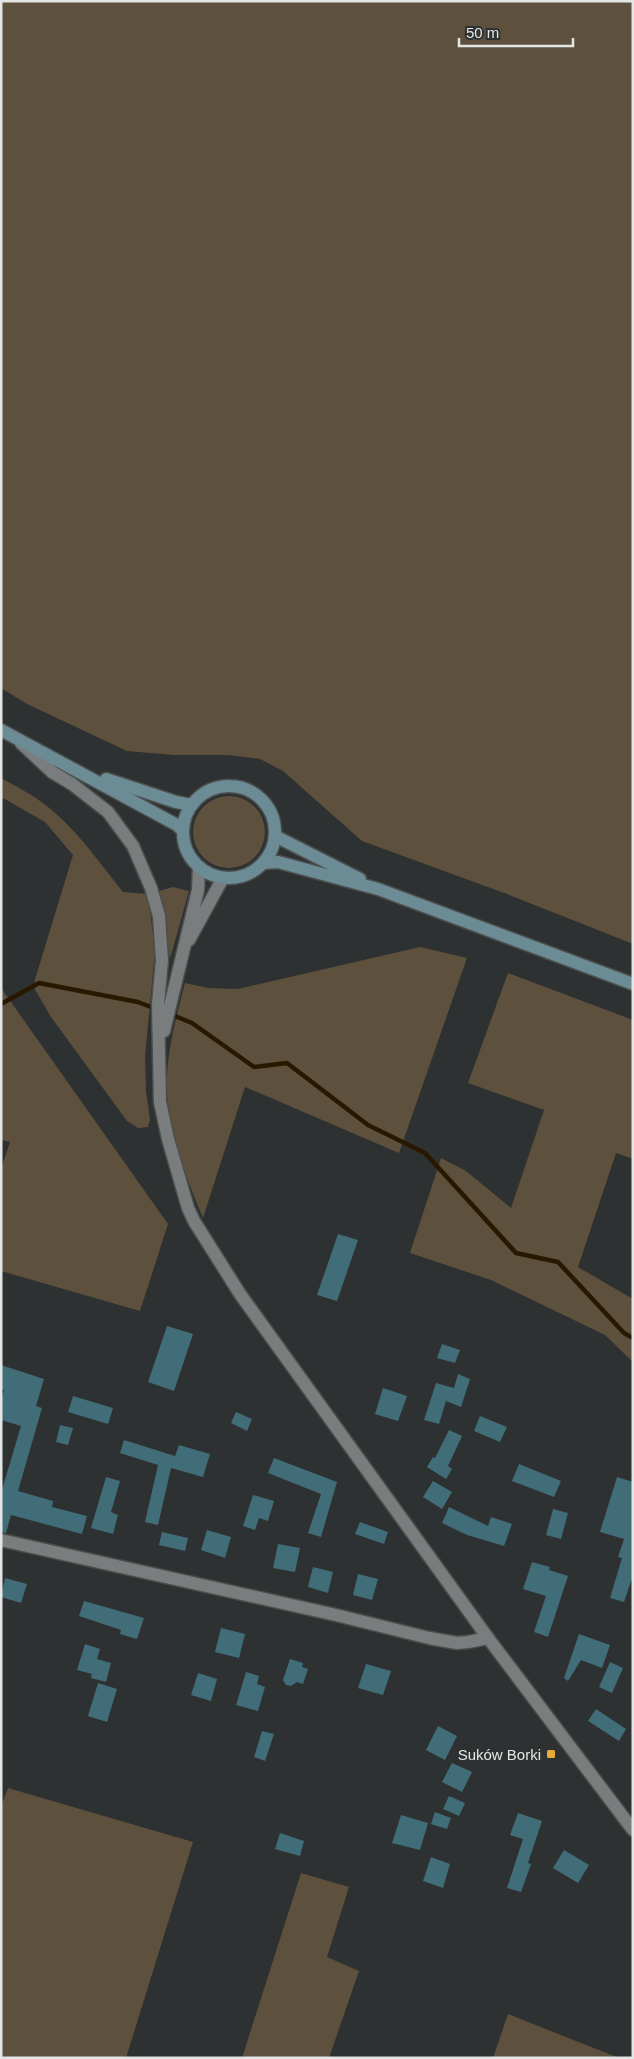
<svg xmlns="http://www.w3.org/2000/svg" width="634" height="2059" viewBox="0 0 634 2059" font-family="Arial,sans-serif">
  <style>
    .green { fill: #5d503c }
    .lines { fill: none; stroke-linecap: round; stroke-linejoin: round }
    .stream { stroke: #291800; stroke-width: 4.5 }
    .building { fill: #416d79 }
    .minor-casing { stroke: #4c4e4e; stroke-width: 15 }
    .tertiary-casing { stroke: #4c4e4e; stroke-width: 15 }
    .secondary-casing { stroke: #4c4e4e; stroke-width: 15 }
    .minor { stroke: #7a7d7e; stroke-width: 12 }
    .tertiary { stroke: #7a7d7e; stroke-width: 12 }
    .secondary { stroke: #6b8c94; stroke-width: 12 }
    .poi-dot { fill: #e9ab38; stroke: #2e3131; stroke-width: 2 }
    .labels { text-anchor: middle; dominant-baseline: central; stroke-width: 4.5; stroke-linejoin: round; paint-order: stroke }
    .poi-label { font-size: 15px; fill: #e4e6e6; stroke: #2e3131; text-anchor: end }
  </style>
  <rect width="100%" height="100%" fill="#2e3131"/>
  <!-- green -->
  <g class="green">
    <polygon points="1,1 633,1 633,944 507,894 362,841 283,771 260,759 229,755 174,755 127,751 27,704 1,688"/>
    <path d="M1,778C19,788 39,798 54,812C81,835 101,865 123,892L148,894L155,951L145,1057L146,1091L150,1120L148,1127L138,1128L127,1121L51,1017L33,986L73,855L45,822L3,798L1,801Z"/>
    <circle cx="229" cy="832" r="36"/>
    <polygon points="173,887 189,891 170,959 159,891"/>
    <path d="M420,947L467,958L399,1153L245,1087L203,1218C188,1182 173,1144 168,1104C163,1064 175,1022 185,983L208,988L238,989Z"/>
    <polygon points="508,973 633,1020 633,1159 616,1153 578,1267 633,1299 633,1362 605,1335 491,1280 410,1253 441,1158 466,1171 511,1208 544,1110 468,1083"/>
    <polygon points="1,988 168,1224 140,1311 1,1271 1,1169 10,1142 1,1140"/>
    <polygon points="8,1788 193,1842 126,2058 1,2058 1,1806"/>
    <polygon points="301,1873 349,1887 327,1957 359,1971 329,2058 242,2058"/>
    <polygon points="508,2014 619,2058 493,2058"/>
  </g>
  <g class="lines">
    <!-- stream -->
    <g class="stream">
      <polyline points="1,1004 39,983 138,1002 156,1009"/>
      <polyline points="170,1014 192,1023 254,1067 287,1063 368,1125 425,1153 516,1253 558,1262 624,1333 633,1338"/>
    </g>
  </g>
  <!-- building -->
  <g class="building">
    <polygon points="338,1234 358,1240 337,1301 317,1295"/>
    <polygon points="167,1326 193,1334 174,1391 148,1382"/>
    <polygon points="442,1344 460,1350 455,1363 437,1358"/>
    <polygon points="1,1365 44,1379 36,1406 42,1408 18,1491 53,1501 52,1507 87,1516 82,1534 11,1515 6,1533 1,1532 1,1493 21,1426 1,1420 1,1400 4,1390 1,1389"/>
    <polygon points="458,1374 470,1379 461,1407 446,1401 439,1424 424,1420 436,1383 454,1388"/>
    <polygon points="383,1388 407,1396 398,1421 375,1414"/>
    <polygon points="73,1396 113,1408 108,1424 68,1412"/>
    <polygon points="236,1412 252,1419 247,1431 231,1423"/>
    <polygon points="480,1416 507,1427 500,1442 474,1431"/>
    <polygon points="60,1425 73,1428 68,1445 56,1442"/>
    <polygon points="449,1430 462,1436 448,1466 452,1469 446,1479 427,1467 433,1457 435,1458"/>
    <polygon points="124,1440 175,1456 179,1445 210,1454 203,1477 171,1468 158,1525 145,1522 158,1465 120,1453"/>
    <polygon points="274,1458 337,1482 321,1537 308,1533 321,1494 268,1473"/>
    <polygon points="519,1464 561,1481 554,1497 512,1481"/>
    <polygon points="106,1477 120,1481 111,1512 118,1515 113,1534 91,1528"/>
    <polygon points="617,1477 633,1482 633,1575 624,1602 610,1598 622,1558 618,1557 624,1539 600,1532"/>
    <polygon points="433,1481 452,1492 442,1509 423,1497"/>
    <polygon points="253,1495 274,1501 268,1521 259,1518 255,1530 243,1526"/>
    <polygon points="449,1507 488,1526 491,1517 512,1524 504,1546 467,1535 442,1523"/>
    <polygon points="553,1509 568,1513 561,1539 546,1535"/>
    <polygon points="360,1522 388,1532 384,1544 355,1534"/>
    <polygon points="207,1530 231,1537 225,1558 201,1550"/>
    <polygon points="162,1532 188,1538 185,1551 159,1545"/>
    <polygon points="278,1544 300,1548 295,1572 273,1568"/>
    <polygon points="532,1562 550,1567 549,1570 568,1576 548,1637 534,1632 546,1596 523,1589"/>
    <polygon points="313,1567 333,1572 328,1593 308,1587"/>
    <polygon points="358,1574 378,1579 372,1600 353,1595"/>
    <polygon points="5,1578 27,1584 21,1603 1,1597"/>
    <polygon points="84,1601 144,1618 137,1639 120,1634 121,1630 79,1616"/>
    <polygon points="221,1628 245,1634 239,1658 215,1652"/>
    <polygon points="579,1634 610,1645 602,1668 581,1660 568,1681 564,1678"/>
    <polygon points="85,1644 100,1649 97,1659 111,1663 106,1682 91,1678 92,1674 77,1670"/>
    <polygon points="290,1659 303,1663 302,1667 308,1669 303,1684 297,1682 291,1686 286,1685 283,1680"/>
    <polygon points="610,1662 623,1668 612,1693 599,1687"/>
    <polygon points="366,1664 391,1671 383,1695 358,1688"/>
    <polygon points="246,1672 259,1676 257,1684 265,1687 258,1711 236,1705"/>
    <polygon points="198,1673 217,1679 211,1701 191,1695"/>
    <polygon points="98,1683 117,1689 107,1722 88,1716"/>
    <polygon points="596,1709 626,1729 619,1741 588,1721"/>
    <polygon points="438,1726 457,1736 445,1760 426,1750"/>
    <polygon points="262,1731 274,1734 265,1761 254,1757"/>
    <polygon points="452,1763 472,1772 462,1792 442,1782"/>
    <polygon points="449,1796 465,1803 459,1816 443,1809"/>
    <polygon points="435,1812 451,1818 447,1829 431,1824"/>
    <polygon points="518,1813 542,1821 528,1863 531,1864 521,1892 507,1888 523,1839 510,1835"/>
    <polygon points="401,1815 428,1823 420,1850 392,1843"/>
    <polygon points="280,1833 304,1841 300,1856 275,1849"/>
    <polygon points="564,1850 589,1865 578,1883 553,1868"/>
    <polygon points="431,1857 450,1864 443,1888 423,1881"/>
  </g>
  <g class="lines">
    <defs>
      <polyline id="minor" points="1,1540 336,1615 429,1638 457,1643 468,1642 488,1638"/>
      <g id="tertiary">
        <polyline points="21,743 52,772 72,784 108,812 133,846 151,888 159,916 162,960 158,1004 160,1102 168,1139 188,1208 194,1221 240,1294 488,1638 633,1830"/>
        <polyline points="189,940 223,878"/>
        <polyline points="164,1031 198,890 199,867"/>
      </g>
      <g id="secondary">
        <polyline points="1,730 177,825 183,831"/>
        <polyline points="106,779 176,802 192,805"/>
        <circle cx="229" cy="832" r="46"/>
        <polyline points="275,836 360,879"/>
        <polyline points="263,863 278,862 378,889 633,984"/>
      </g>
    </defs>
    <!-- minor casing -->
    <use href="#minor" class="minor-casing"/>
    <!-- tertiary casing -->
    <use href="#tertiary" class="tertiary-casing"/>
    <!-- secondary casing -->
    <use href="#secondary" class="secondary-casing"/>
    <!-- minor -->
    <use href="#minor" class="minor"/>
    <!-- tertiary -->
    <use href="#tertiary" class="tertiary"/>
    <!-- secondary -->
    <use href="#secondary" class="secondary"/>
  </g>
  <!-- markers -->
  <rect class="poi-dot" x="546" y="1749" width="10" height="10" rx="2.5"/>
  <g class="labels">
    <!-- poi labels -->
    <g class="poi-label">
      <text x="541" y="1754">Suków Borki</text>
    </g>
  </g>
  <!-- border -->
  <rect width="634" height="2059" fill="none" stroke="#e4e6e6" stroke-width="5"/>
  <!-- scale -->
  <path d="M459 38v8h114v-8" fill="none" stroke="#e4e6e6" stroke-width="2.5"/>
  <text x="466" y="38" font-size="15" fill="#e4e6e6" stroke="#2e3131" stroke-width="4" paint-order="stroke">50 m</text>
</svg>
